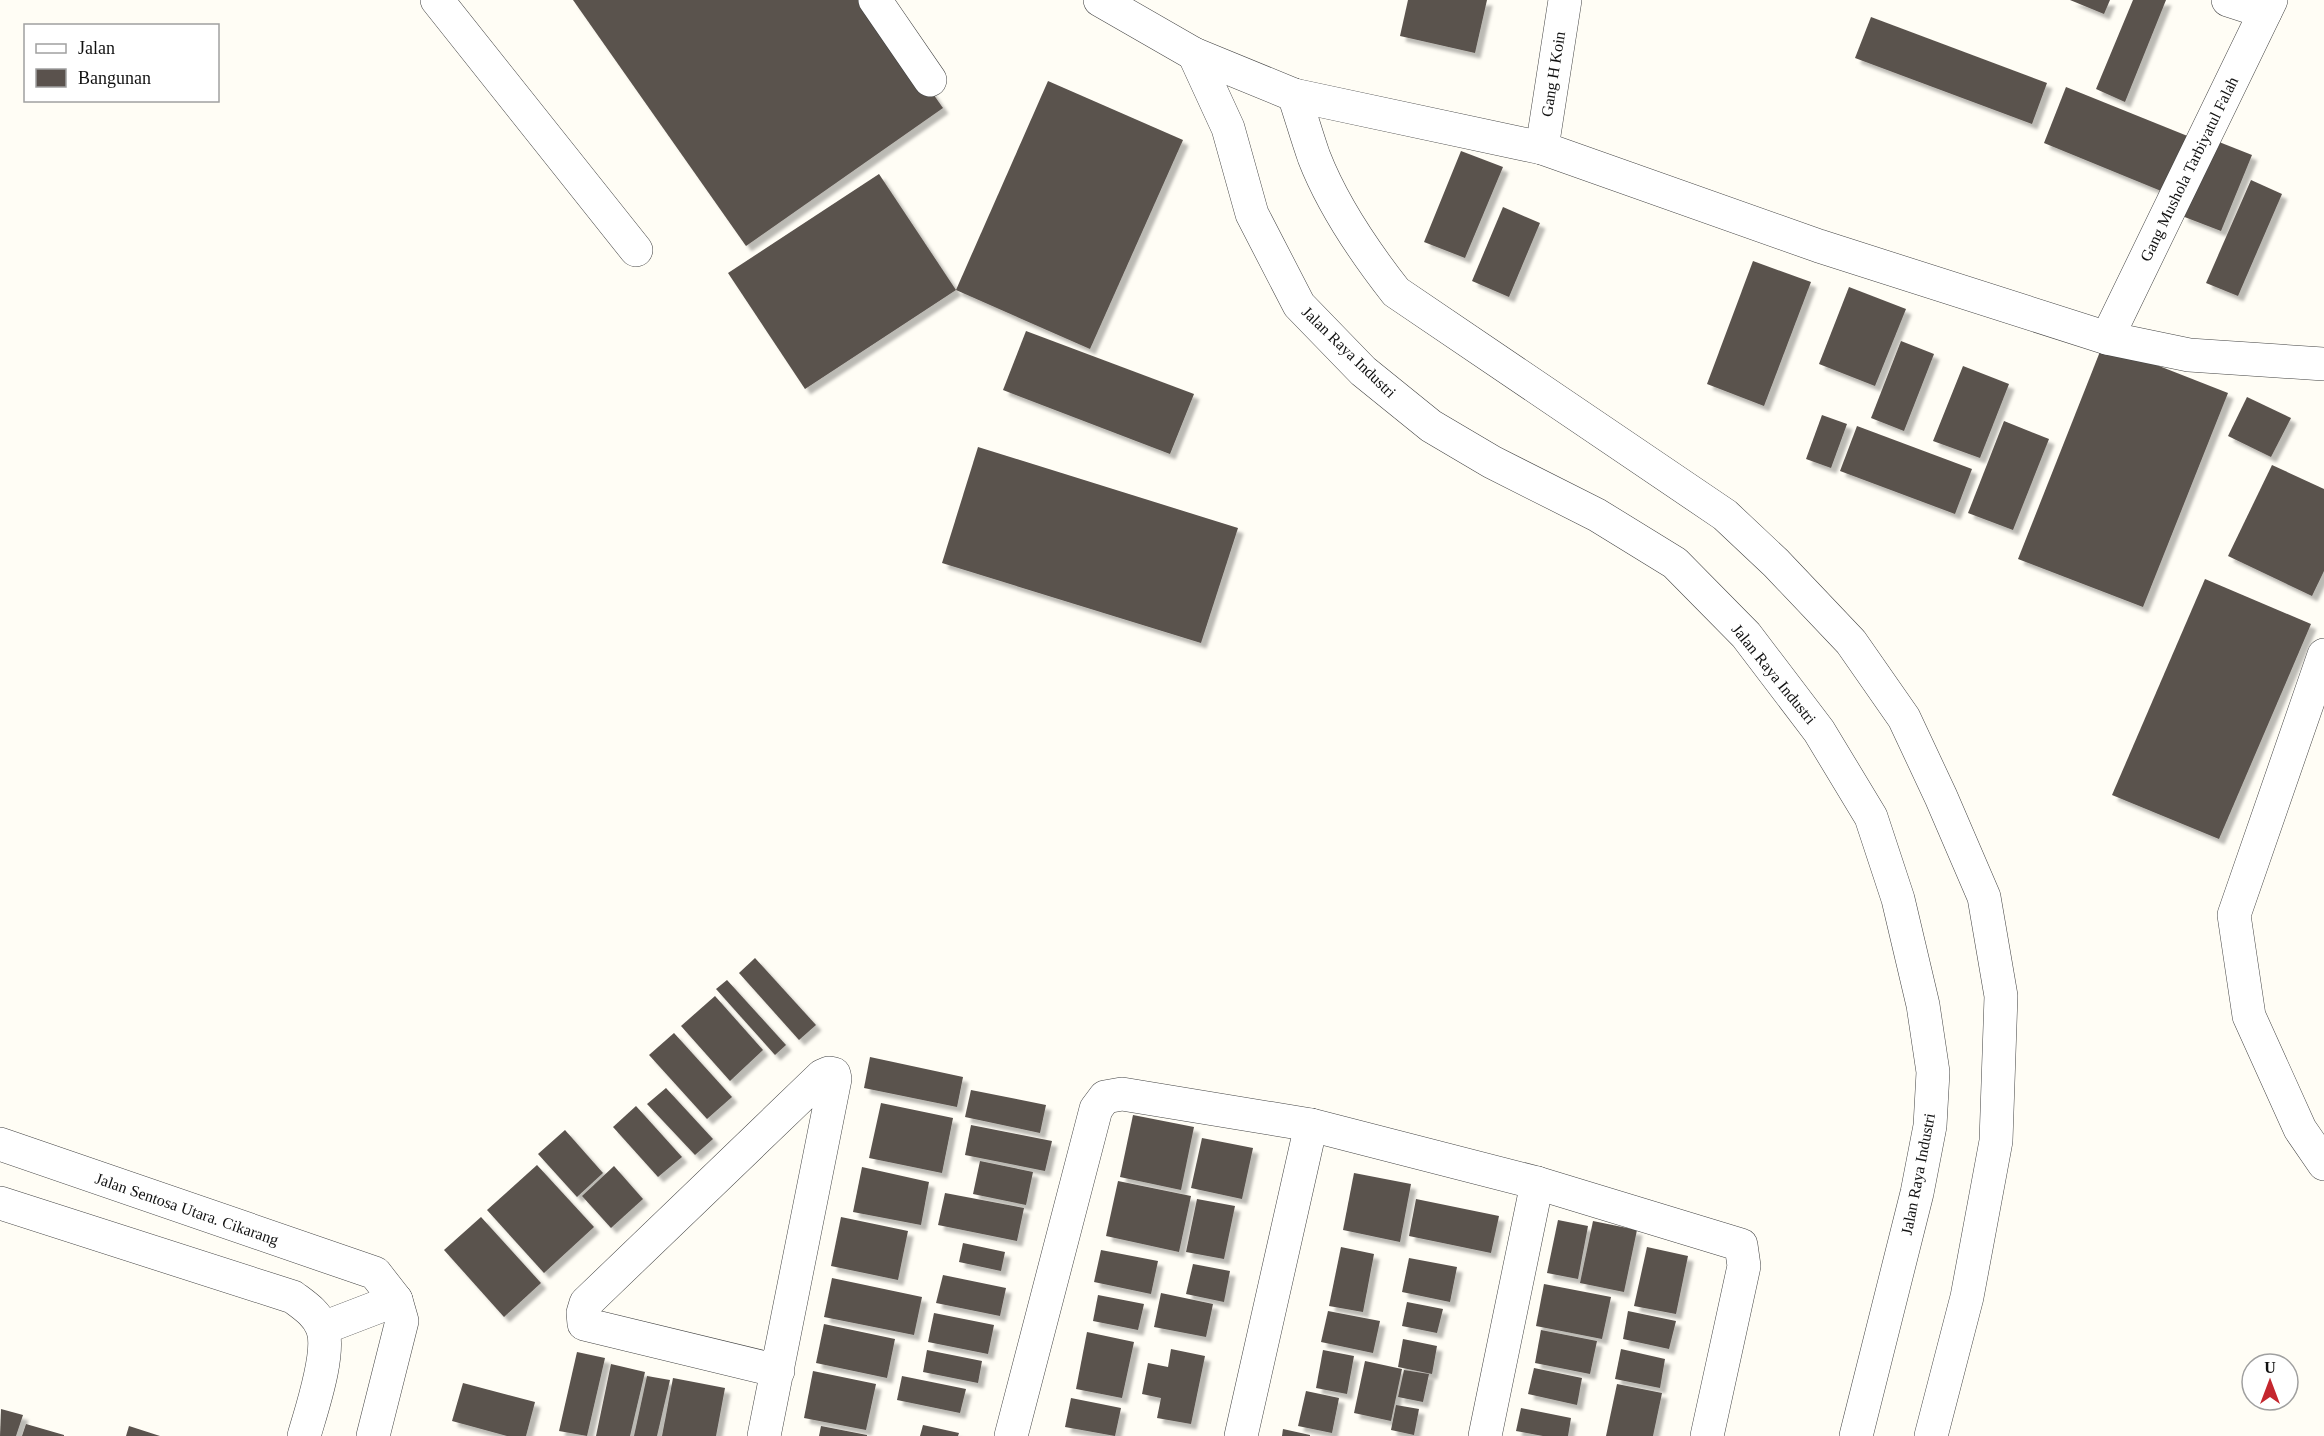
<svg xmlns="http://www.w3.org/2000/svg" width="2324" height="1436" viewBox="0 0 2324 1436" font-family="Georgia,serif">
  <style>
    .building { fill: #5a524d; filter: url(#shadow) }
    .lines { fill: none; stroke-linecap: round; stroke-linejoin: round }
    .minor-casing { stroke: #444; stroke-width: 34 }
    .minor { stroke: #fff; stroke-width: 33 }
    .labels { text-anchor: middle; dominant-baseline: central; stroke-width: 6; stroke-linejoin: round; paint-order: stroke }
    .street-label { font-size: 16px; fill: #111; stroke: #fff }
  </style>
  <defs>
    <filter id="shadow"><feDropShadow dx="5.5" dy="5.5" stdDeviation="1.5" flood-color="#0004"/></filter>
  </defs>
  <rect width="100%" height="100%" fill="#fffdf5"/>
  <!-- building -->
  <g class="building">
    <polygon points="573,0 867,0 943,108 746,246"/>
    <polygon points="1408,0 1487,0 1475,53 1400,36"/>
    <polygon points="2070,0 2110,0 2104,14"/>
    <polygon points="2133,0 2166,0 2125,102 2096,89"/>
    <polygon points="1871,17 2047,83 2032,124 1855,58"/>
    <polygon points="1048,81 1183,140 1090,349 956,290"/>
    <polygon points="2066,87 2190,137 2166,193 2044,143"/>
    <polygon points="2214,140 2252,155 2221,231 2182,216"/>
    <polygon points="1461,151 1503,167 1465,258 1424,242"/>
    <polygon points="879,174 956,290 805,389 728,273"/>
    <polygon points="2251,180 2282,194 2238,296 2206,283"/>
    <polygon points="1503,207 1540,223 1509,297 1472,281"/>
    <polygon points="1753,261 1811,282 1764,406 1707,384"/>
    <polygon points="1849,287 1906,309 1875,386 1819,364"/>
    <polygon points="1026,331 1194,394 1170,454 1003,390"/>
    <polygon points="1901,341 1934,354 1904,431 1871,418"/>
    <polygon points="2103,344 2228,393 2143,607 2018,559"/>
    <polygon points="1963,366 2009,384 1980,458 1933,441"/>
    <polygon points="2247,397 2291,418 2271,457 2228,436"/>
    <polygon points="1822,415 1847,424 1831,468 1806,459"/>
    <polygon points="2004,421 2049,439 2013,530 1968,513"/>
    <polygon points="1857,426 1972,469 1955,514 1840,471"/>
    <polygon points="978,447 1238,528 1201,643 942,563"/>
    <polygon points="2272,465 2324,489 2324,571 2312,596 2228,556"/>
    <polygon points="2205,579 2311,624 2219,839 2112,795"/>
    <polygon points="755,958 816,1025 799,1040 739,973"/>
    <polygon points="727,980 786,1045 775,1055 716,989"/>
    <polygon points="715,996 763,1050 730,1081 681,1026"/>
    <polygon points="674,1033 732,1097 707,1119 649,1055"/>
    <polygon points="870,1057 963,1077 957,1107 864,1088"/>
    <polygon points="666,1088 713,1139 695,1155 647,1104"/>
    <polygon points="971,1090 1046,1105 1040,1133 965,1117"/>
    <polygon points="881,1103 953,1118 942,1173 869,1158"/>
    <polygon points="636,1106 682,1157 658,1177 613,1127"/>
    <polygon points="1133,1115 1194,1127 1181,1190 1120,1177"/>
    <polygon points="971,1125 1052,1141 1045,1171 965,1155"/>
    <polygon points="565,1130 603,1173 577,1197 538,1154"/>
    <polygon points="1202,1138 1253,1148 1242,1199 1191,1188"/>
    <polygon points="980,1161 1033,1172 1026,1205 973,1194"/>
    <polygon points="537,1165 594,1227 544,1273 487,1210"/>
    <polygon points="614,1166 643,1199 611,1228 582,1196"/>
    <polygon points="862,1167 929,1182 921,1225 853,1212"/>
    <polygon points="1354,1173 1411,1184 1400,1242 1343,1230"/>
    <polygon points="1118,1181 1191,1196 1179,1252 1106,1236"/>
    <polygon points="945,1193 1024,1208 1017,1241 938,1225"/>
    <polygon points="1197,1199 1235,1206 1224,1259 1186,1252"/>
    <polygon points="1416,1199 1499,1216 1491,1253 1409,1236"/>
    <polygon points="481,1217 541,1283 504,1317 444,1250"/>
    <polygon points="841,1217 908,1231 898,1280 831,1266"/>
    <polygon points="1558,1220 1588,1226 1578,1279 1547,1273"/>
    <polygon points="1593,1221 1637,1230 1624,1292 1580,1283"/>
    <polygon points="963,1243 1005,1252 1001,1271 959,1262"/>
    <polygon points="1341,1247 1374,1254 1363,1312 1329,1306"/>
    <polygon points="1647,1247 1688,1256 1676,1314 1634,1306"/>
    <polygon points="1101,1250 1158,1261 1151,1294 1094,1282"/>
    <polygon points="1409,1258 1457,1267 1450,1302 1402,1292"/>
    <polygon points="1193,1264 1230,1271 1224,1302 1186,1294"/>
    <polygon points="943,1275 1006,1288 1000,1316 936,1303"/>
    <polygon points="832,1278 922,1297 914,1335 824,1317"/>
    <polygon points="1544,1284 1611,1297 1602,1339 1536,1326"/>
    <polygon points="1161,1293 1213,1304 1206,1337 1154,1327"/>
    <polygon points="1098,1295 1144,1304 1138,1330 1093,1321"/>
    <polygon points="1407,1302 1443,1309 1437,1333 1402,1326"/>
    <polygon points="1328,1311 1380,1321 1373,1353 1321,1342"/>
    <polygon points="1628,1311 1676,1321 1669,1349 1623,1339"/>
    <polygon points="934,1313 994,1325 988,1354 928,1342"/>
    <polygon points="824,1324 895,1339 887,1378 816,1363"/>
    <polygon points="1541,1330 1597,1341 1590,1374 1535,1363"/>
    <polygon points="1087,1332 1134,1342 1122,1398 1076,1389"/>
    <polygon points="1403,1339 1437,1346 1432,1374 1398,1367"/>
    <polygon points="1171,1349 1205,1356 1191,1424 1157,1418 1161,1398 1142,1394 1148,1363 1168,1367"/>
    <polygon points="1621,1349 1665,1359 1660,1388 1615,1379"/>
    <polygon points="927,1350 982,1361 978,1383 923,1372"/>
    <polygon points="1323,1350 1354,1356 1347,1394 1316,1388"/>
    <polygon points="577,1352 605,1358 587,1436 559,1431"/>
    <polygon points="1365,1361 1402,1369 1391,1421 1354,1413"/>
    <polygon points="611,1364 645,1372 630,1436 596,1436"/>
    <polygon points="1534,1368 1582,1378 1577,1405 1528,1394"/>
    <polygon points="1404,1370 1429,1374 1423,1402 1398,1397"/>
    <polygon points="813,1371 876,1384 866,1430 804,1418"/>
    <polygon points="647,1376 670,1380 657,1436 634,1436"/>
    <polygon points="902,1376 966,1389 960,1413 897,1400"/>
    <polygon points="673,1378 725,1388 716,1436 662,1436"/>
    <polygon points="463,1383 535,1402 526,1436 507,1436 452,1421"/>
    <polygon points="1617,1384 1662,1393 1653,1436 1606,1436"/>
    <polygon points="1306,1391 1339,1398 1332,1433 1298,1426"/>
    <polygon points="1071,1398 1121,1408 1115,1436 1065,1427"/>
    <polygon points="1396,1405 1419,1409 1414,1435 1391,1430"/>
    <polygon points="1521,1408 1571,1418 1568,1436 1543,1436 1516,1431"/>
    <polygon points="1,1409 23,1415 16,1436 0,1436"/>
    <polygon points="26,1424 64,1435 64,1436 22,1436"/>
    <polygon points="923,1425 959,1433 958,1436 920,1436"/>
    <polygon points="129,1426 160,1436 126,1436"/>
    <polygon points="821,1426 867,1435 867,1436 819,1436"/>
    <polygon points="1283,1429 1310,1435 1310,1436 1282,1436"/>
  </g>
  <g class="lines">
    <defs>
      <g id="minor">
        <polyline points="437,0 636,250"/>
        <polyline points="875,0 930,80"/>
        <polyline points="1100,0 1194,54 1294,95 1542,148 1819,246 2107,338 2189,355 2324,364"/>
        <polyline points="2228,0 2265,12"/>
        <polyline points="1194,54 1228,128 1252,214 1299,305 1363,371 1431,426 1492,462 1597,515 1675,563 1746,635 1819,731 1871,817 1898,899 1923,1005 1933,1072 1930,1126 1917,1193 1856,1436"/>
        <path d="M1294,95C1301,116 1307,137 1314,157C1333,206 1363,250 1396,292L1725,515L1776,563L1851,642L1904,718L1941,797L1984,897L2001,996L1996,1141L1967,1297L1931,1436"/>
        <polyline points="1542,148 1565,0"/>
        <polyline points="2107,338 2271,0"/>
        <polyline points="2324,655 2234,915 2249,1016 2300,1129 2324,1164"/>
        <polyline points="0,1144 375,1273 396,1300 402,1321 373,1436"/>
        <path d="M0,1203L293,1297C305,1306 316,1313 322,1327C332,1351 311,1411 304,1436"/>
        <polyline points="323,1328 396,1300"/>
        <polyline points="764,1436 835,1079 834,1074 829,1073 822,1076 586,1303 583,1313 584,1324 778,1371"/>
        <polyline points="1011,1436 1096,1109 1105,1097 1122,1094 1311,1125 1537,1183 1741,1245 1744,1266 1707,1436"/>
        <polyline points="1241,1436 1311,1125"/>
        <polyline points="1485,1436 1537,1183"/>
      </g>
    </defs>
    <!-- minor casing -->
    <use href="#minor" class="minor-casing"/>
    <!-- minor -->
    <use href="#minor" class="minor"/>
  </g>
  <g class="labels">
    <!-- street labels -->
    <g class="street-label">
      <text transform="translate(1553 74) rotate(-81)">Gang H Koin</text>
      <text transform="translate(2189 169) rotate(-64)">Gang Mushola Tarbiyatul Falah</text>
      <text transform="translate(1349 352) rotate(44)">Jalan Raya Industri</text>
      <text transform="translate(1774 674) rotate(51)">Jalan Raya Industri</text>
      <text transform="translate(1918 1174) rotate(-79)">Jalan Raya Industri</text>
      <text transform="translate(187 1209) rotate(19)">Jalan Sentosa Utara. Cikarang</text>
    </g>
  </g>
  <!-- legend -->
  <rect x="24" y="24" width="195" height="78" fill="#ffffff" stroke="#a0a0a0" stroke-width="1.5"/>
  <rect x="36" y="44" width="30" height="9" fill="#ffffff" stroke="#a0a0a0" stroke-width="1.5"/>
  <text x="78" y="54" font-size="18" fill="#111111">Jalan</text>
  <rect x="36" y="69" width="30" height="18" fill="#5a524d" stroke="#a0a0a0" stroke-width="1.5"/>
  <text x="78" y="84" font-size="18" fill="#111111">Bangunan</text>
  <!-- north arrow -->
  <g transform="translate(2270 1382)"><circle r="28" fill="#ffffff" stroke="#a0a0a0" stroke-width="1.5"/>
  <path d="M0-4.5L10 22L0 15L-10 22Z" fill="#c4262e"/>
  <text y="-9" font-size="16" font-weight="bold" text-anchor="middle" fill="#111111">U</text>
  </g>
</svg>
